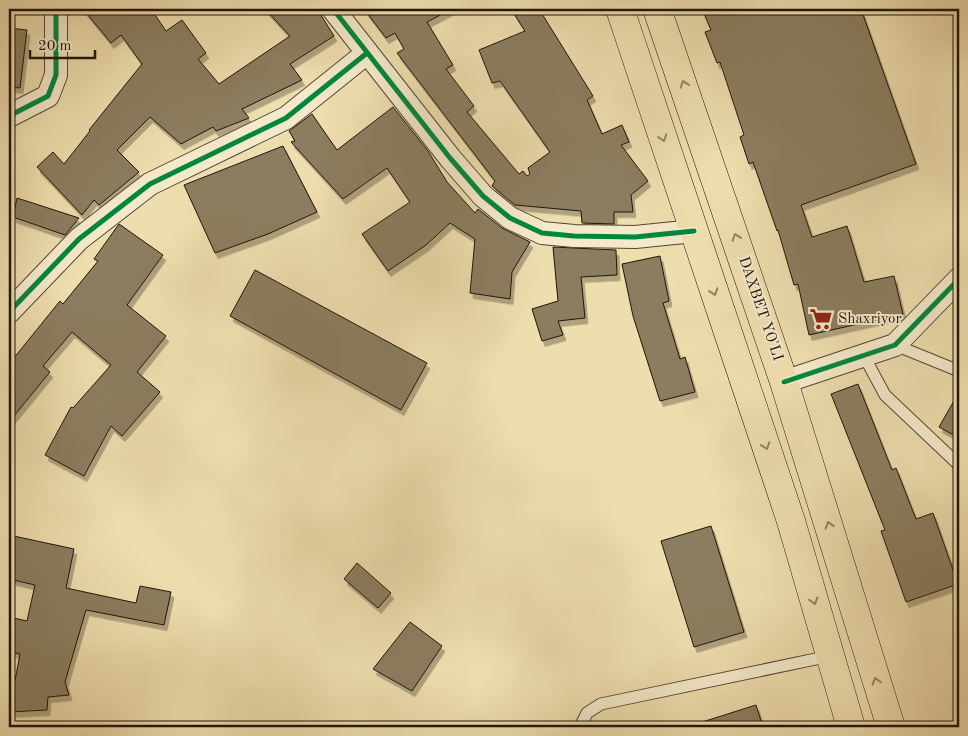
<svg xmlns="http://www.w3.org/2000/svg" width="968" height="736" viewBox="0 0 968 736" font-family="'Old Standard TT',serif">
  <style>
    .building { fill: #8b7d5f; stroke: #1f150b; filter: url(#shadow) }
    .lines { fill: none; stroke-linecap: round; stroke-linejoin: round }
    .service-casing { stroke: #534734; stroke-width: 13 }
    .minor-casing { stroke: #534734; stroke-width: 24 }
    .primary-casing { stroke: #1f150b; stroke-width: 29 }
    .service { stroke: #f4e9ca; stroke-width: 11 }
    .minor { stroke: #f4e9ca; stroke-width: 22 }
    .primary { stroke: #eeddad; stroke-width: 28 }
    .cycleway-casing { stroke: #f4e9ca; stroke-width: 8 }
    .cycleway { stroke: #00873e; stroke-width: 5 }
    .oneway { stroke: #918364 }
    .labels { text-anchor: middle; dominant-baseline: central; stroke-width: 4; stroke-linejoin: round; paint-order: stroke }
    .street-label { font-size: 15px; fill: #1f150b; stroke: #f4e9ca }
    .poi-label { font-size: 15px; fill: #1f150b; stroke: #f4e9ca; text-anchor: start }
  </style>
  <defs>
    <filter id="shadow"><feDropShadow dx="3" dy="5.5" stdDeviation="0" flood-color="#0004"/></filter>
  </defs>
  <rect width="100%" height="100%" fill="#eeddad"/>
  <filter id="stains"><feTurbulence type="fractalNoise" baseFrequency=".004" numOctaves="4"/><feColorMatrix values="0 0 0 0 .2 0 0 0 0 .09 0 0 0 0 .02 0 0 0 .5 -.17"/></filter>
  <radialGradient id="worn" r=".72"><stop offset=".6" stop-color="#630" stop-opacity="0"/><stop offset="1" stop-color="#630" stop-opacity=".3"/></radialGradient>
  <!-- building -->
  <g class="building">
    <polygon points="83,9 151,9 166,31 182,20 206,53 198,59 219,84 290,36 265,9 317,9 334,36 290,64 302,80 242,109 249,118 216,131 213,127 181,144 150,117 117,150 139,172 99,205 94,200 82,215 37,167 53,152 64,164 90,131 89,130 142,64 121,35 111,43"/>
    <polygon points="364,9 452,9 427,22 453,65 446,69 474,106 467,112 519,174 523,171 527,176 530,174 528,168 550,152 500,81 492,83 479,50 525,31 511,9 539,9 593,96 587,100 602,134 622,125 629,142 621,145 648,181 631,195 633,212 614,212 614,224 582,223 581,211 515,205 492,186 495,181 397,53 404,49 395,33 386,38"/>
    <polygon points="702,9 861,9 916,164 801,205 812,237 847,226 864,282 894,276 903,314 809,335 798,284 794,285 778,230 777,231 753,162 749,164 740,137 744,135 720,62 717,63 705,32 711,30"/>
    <polygon points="9,28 27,30 20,88 9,87"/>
    <polygon points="393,107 428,151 447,182 475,213 478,209 502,228 530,242 512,272 510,299 470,293 475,239 450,223 426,245 388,271 362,234 410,202 387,168 343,199 291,142 295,141 289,131 312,114 337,150"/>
    <polygon points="283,146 317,212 268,234 215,253 184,185"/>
    <polygon points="17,198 79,218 65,235 13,217"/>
    <polygon points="119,224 163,255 127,305 166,336 137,372 160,392 122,436 111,426 84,476 45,455 71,407 73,408 111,365 72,332 43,366 50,372 9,422 9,364 60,301 63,304 98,261 94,259"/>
    <polygon points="553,247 616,250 617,275 581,277 585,318 558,321 563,335 542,341 532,309 558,301"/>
    <polygon points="660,256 669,301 663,303 680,359 685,357 695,392 660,401 633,316 622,264"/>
    <polygon points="255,270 427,363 401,410 230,316"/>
    <polygon points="858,384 892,470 896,468 916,519 933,513 958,584 906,602 881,531 885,530 831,394"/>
    <polygon points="959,392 959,438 939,427"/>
    <polygon points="711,526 744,632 694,647 661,541"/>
    <polygon points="9,535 74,549 66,588 136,603 140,586 171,592 164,625 86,610 65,682 69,695 48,697 47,710 9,712 20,654 9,651 9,617 27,621 35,585 9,579"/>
    <polygon points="357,563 391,593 378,608 344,579"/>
    <polygon points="410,622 442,646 412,691 373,669"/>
    <polygon points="756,705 763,727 699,727 699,723"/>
  </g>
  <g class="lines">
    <defs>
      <g id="service">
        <polyline points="895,345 959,371"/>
        <polyline points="864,356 885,395 959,465"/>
        <polyline points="580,727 587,713 601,704 830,656"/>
      </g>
      <g id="minor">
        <polyline points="333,9 450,158 483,196 510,218 542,233 574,236 635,237 694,231"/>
        <polyline points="9,116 48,96 56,75 56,9"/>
        <polyline points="9,312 79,239 150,184 286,118 367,53"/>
        <polyline points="784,382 895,345 959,279"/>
      </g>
      <g id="primary">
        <polyline points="620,9 791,521 851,727"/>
        <polyline points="657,9 784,382 891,727"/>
      </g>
    </defs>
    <!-- service casing -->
    <use href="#service" class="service-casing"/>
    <!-- minor casing -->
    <use href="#minor" class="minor-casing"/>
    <!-- primary casing -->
    <use href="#primary" class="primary-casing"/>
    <!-- service -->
    <use href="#service" class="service"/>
    <!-- minor -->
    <use href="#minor" class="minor"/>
    <!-- primary -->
    <use href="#primary" class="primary"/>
    <defs>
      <g id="cycleway">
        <polyline points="333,9 450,158 483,196 510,218 542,233 574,236 635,237 694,231"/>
        <polyline points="9,116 48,96 56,75 56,9"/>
        <polyline points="9,312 79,239 150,184 286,118 367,53"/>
        <polyline points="784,382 895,345 959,279"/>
      </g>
    </defs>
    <!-- cycleway casing -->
    <use href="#cycleway" class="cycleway-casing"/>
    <!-- cycleway -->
    <use href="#cycleway" class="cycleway"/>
  </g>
  <!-- one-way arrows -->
  <defs><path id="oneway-chevron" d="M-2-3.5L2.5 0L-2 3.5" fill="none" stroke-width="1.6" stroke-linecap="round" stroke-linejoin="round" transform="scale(1.25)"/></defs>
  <g class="oneway">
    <use href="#oneway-chevron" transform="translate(684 84) rotate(-109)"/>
    <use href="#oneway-chevron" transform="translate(663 138) rotate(72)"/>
    <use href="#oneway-chevron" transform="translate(736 237) rotate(-109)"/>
    <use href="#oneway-chevron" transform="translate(714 292) rotate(71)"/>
    <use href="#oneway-chevron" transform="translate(766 446) rotate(71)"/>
    <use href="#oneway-chevron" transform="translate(829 525) rotate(-107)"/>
    <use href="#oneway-chevron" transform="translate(814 601) rotate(74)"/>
    <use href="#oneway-chevron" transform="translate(876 681) rotate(-107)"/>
  </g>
  <!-- icons -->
  <defs>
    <symbol id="supermarket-bare" viewBox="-9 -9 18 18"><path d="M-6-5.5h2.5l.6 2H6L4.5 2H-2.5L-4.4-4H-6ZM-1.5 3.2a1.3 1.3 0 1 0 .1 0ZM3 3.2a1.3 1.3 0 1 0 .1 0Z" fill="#8f2418" stroke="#f4e9ca" stroke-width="2.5" paint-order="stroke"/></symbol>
  </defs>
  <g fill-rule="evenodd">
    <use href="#supermarket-bare" x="805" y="303" width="32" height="32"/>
  </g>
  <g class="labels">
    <!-- street labels -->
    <g class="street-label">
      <text transform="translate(760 309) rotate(71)">DAXBET YO'LI</text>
    </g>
    <!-- poi labels -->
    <g class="poi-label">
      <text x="838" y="319">Shaxriyor</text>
    </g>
  </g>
  <!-- margin -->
  <rect width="968" height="736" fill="none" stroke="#eeddad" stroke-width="30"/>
  <rect x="10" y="10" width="948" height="716" fill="none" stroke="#1f150b" stroke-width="2.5"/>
  <rect x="15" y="15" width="938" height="706" fill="none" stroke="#1f150b"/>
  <!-- scale -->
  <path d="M30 50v8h65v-8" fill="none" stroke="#1f150b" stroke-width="2.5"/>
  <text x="38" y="50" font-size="15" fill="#1f150b" stroke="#f4e9ca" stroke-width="4" paint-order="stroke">20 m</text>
  <rect width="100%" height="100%" filter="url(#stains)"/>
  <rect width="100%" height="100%" fill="url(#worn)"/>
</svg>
